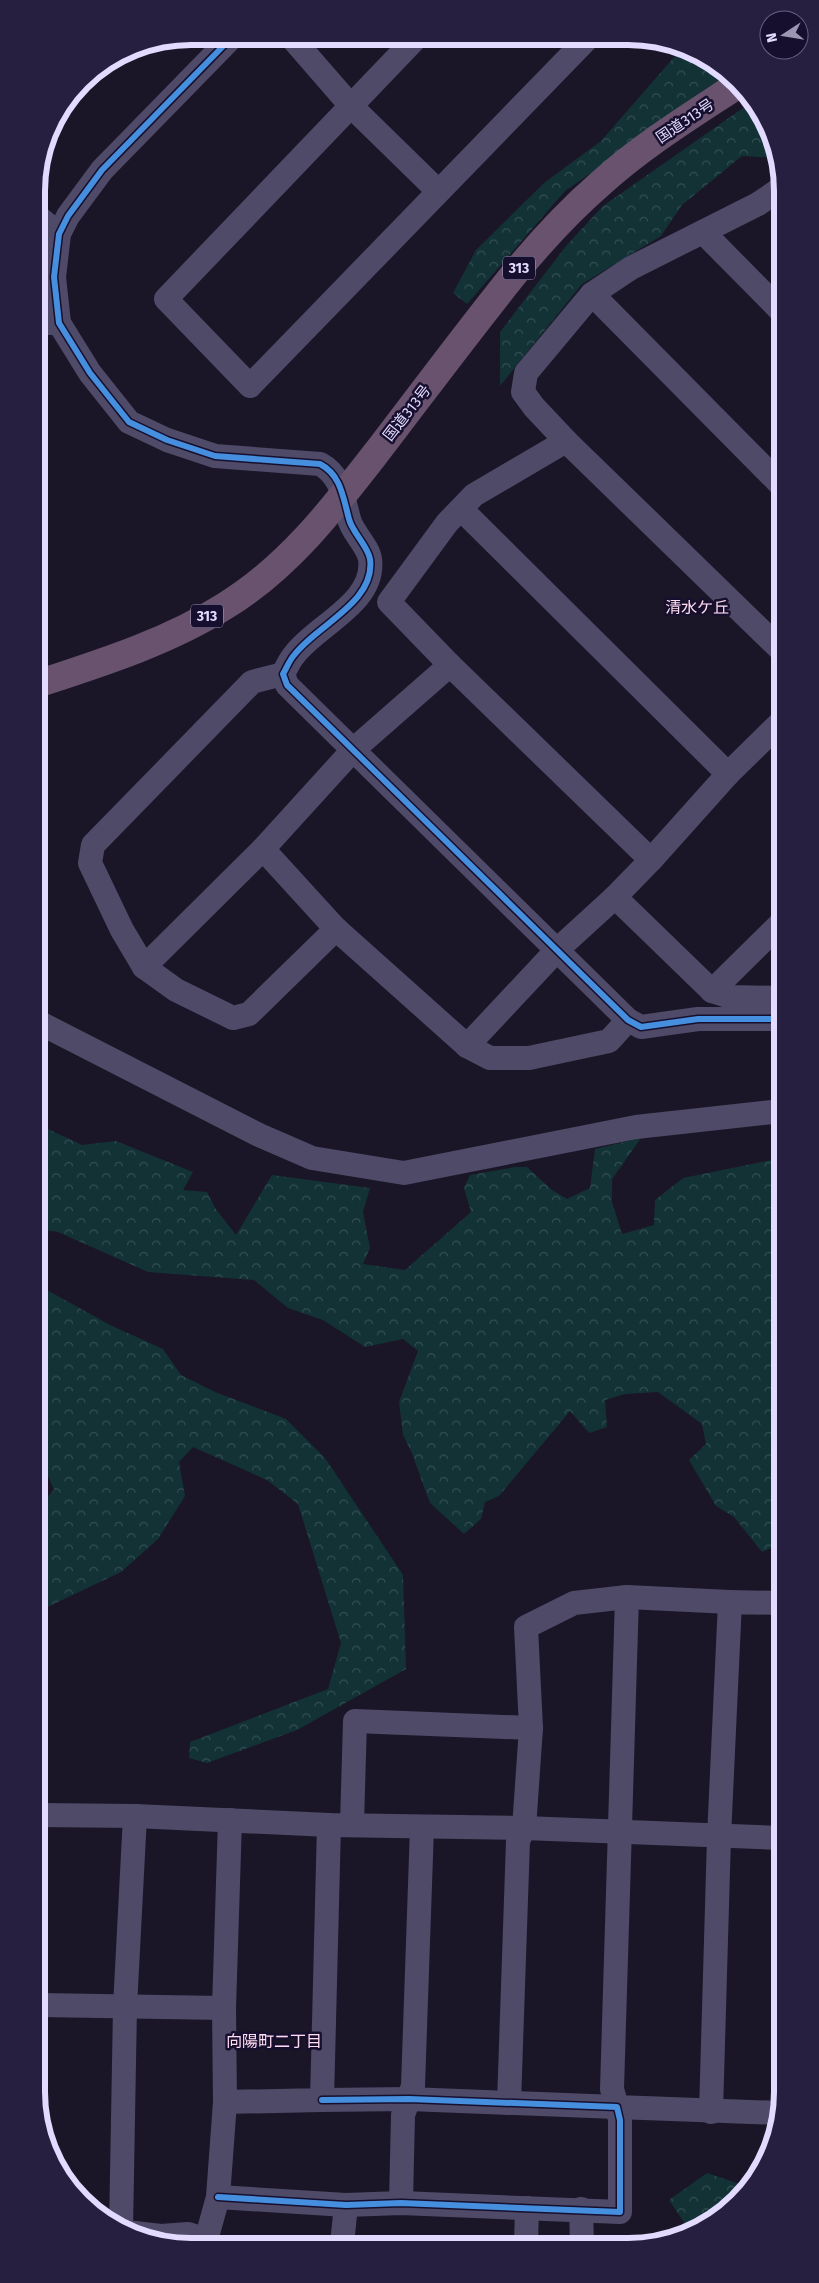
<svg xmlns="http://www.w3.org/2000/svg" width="819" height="2283" viewBox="0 0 819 2283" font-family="'Fira Sans','Noto Sans JP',sans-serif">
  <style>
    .grass { fill: url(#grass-tufts) }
    .forest { fill: url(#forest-crowns) }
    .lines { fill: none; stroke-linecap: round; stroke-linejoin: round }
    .minor { stroke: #4e4a68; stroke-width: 24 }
    .highway { stroke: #69526d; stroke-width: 28 }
    .cycleway-casing { stroke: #170f2e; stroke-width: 9 }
    .cycleway { stroke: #468fdf; stroke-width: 6 }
    .labels { text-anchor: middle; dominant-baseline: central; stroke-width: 5; stroke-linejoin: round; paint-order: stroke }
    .shield { fill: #170f2e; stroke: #a59ec0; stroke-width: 1 }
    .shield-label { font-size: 14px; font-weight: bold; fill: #e2dbff }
    .street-label { font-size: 15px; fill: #e2dbff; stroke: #170f2e }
    .neighbourhood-label { font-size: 16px; fill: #ffddf0; stroke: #170f2e }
    .rim { fill: none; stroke: #e2dbff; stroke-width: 6 }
  </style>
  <defs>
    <pattern id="grass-tufts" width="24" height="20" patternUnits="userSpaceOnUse" patternTransform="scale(1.25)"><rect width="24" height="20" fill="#123236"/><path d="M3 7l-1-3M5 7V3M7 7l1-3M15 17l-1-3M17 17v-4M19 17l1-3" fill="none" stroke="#344f54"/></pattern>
    <pattern id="forest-crowns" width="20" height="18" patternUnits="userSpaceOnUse" patternTransform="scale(1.25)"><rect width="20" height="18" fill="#123236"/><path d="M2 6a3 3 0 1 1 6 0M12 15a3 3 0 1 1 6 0" fill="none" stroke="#344f54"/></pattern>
  </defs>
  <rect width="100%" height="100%" fill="#1a1627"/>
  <!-- grass -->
  <polygon class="grass" points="724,2203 725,2210 706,2226 690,2232 686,2225"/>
  <!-- forest -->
  <g class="forest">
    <polygon points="682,48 705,57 731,76 565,191 467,304 453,293 476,250 544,183 601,141"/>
    <polygon points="753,101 762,114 779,158 742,156 682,205 661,236 582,284 500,386 500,332 566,246 603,206"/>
    <polygon points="38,1116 48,1129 82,1145 116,1141 193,1172 183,1190 207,1192 215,1208 236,1235 272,1175 370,1188 363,1212 370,1248 363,1264 405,1270 471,1212 464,1188 470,1175 515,1167 527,1167 552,1190 567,1199 590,1188 595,1149 641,1138 612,1179 612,1202 622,1234 654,1225 655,1200 683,1178 781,1158 782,1543 762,1552 734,1517 716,1506 689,1460 706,1444 702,1424 658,1392 625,1394 605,1400 607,1427 589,1433 570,1411 499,1496 485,1502 481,1519 464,1534 430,1503 411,1451 403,1435 399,1402 418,1351 403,1339 365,1347 323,1320 288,1308 254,1280 148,1272 58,1232 38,1229"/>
    <polygon points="38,1285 110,1325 163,1349 181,1375 215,1392 286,1419 325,1458 403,1575 406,1669 297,1730 207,1763 189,1758 190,1742 328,1689 341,1643 298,1504 267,1480 193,1447 179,1462 185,1496 158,1539 121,1572 39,1611 38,1507 54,1490 38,1452"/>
    <polygon points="707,2173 749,2187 745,2194 725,2210 724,2203 686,2225 669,2200"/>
  </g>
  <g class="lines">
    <!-- minor -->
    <g class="minor">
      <path d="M232,37L102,170L68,216L59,234L54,277L59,323L90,373L129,422L167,440L215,456L320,464C341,475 343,497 349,519C352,532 368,546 370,559C376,602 317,625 295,654C290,659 287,667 283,674L287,685L628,1020L641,1027L698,1019H781"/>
      <polyline points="291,37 351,106 438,191"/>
      <polyline points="416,38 166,299 250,386 587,39"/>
      <polyline points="780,189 758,204 631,268 592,294 526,373 523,392 534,407 566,441 780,649"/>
      <polyline points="37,216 59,234"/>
      <polyline points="703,232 780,310"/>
      <polyline points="592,294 780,484"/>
      <polyline points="37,323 59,323"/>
      <polyline points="462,510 728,774"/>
      <polyline points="450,665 389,602 447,523 474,495 566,441"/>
      <polyline points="283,674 252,682 93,845 90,863 122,930 144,967 176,990 233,1018 249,1014 336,929"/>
      <polyline points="263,849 336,929 467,1046 490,1058 529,1058 609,1041 628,1020"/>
      <polyline points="615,897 712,991 731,997 781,998"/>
      <polyline points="144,967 263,849 353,750 450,665 651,860"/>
      <polyline points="712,991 781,923"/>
      <polyline points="38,1022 259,1135 312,1158 404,1173 636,1127 781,1111"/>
      <polyline points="467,1046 557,950 615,897 651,860 728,774 781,722"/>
      <polyline points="627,1597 612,2089 617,2107 780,2113"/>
      <polyline points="39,1815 135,1816 329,1825 524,1828 782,1838"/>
      <polyline points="352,1824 355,1721 531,1728"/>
      <polyline points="39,2005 224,2008"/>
      <polyline points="225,2102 322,2100 329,1825"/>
      <polyline points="509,2103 518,1841 524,1828 531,1728 526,1627 574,1603 627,1597 730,1602"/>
      <polyline points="711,2112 719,1837 730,1602 782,1603"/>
      <polyline points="218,2197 346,2205 401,2203 620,2212 620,2120 617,2107 409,2099 322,2100"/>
      <polyline points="401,2203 403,2115 413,2086 422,1827"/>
      <polyline points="581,2209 582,2244"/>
      <polyline points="121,2230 125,2007 135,1816"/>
      <polyline points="126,2232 161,2236 188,2234 206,2240"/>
      <polyline points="205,2244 218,2197 225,2102 224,2008 230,1820"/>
      <polyline points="342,2244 346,2205"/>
      <polyline points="526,2244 527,2208"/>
    </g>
    <!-- highway -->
    <path class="highway" d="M37,684C101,663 168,642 225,606C289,567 335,506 380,448C426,388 471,327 519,268C544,238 571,209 601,183C643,145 692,115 739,84"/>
    <defs>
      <g id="cycleway">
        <path d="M232,37L102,170L68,216L59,234L54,277L59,323L90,373L129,422L167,440L215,456L320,464C341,475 343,497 349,519C352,532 368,546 370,559C376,602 317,625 295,654C290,659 287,667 283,674L287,685L628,1020L641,1027L698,1019H781"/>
        <polyline points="218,2197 346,2205 401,2203 620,2212 620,2120 617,2107 409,2099 322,2100"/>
      </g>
    </defs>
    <!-- cycleway casing -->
    <use href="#cycleway" class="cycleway-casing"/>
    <!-- cycleway -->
    <use href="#cycleway" class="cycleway"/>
  </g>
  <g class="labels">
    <!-- shield labels -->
    <g class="shield">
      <rect x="503" y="256.5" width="32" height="23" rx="4"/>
      <rect x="191" y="604.5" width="32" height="23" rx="4"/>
    </g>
    <g class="shield-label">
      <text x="519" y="268">313</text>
      <text x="207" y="616">313</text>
    </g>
    <!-- street labels -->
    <g class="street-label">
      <text transform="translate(685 121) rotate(-34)">国道313号</text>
      <text transform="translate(407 413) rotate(-52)">国道313号</text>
    </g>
    <!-- neighbourhood labels -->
    <g class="neighbourhood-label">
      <text x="697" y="607">清水ケ丘</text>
      <text x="274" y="2041">向陽町二丁目</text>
    </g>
  </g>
  <!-- crop -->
  <path d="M0 0H819V2283H0ZM191 45H628A146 146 0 0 1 774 191V2092A146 146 0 0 1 628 2238H191A146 146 0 0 1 45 2092V191A146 146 0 0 1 191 45Z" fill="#271f3f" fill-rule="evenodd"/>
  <path class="rim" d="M191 45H628A146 146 0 0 1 774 191V2092A146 146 0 0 1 628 2238H191A146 146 0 0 1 45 2092V191A146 146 0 0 1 191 45Z"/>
  <!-- north arrow -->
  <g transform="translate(784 35) rotate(258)"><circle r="24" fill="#170f2e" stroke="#686182"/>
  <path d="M0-4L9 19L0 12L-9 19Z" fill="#9c96b3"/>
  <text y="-8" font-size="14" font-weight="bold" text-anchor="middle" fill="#e2dbff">N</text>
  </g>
</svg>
